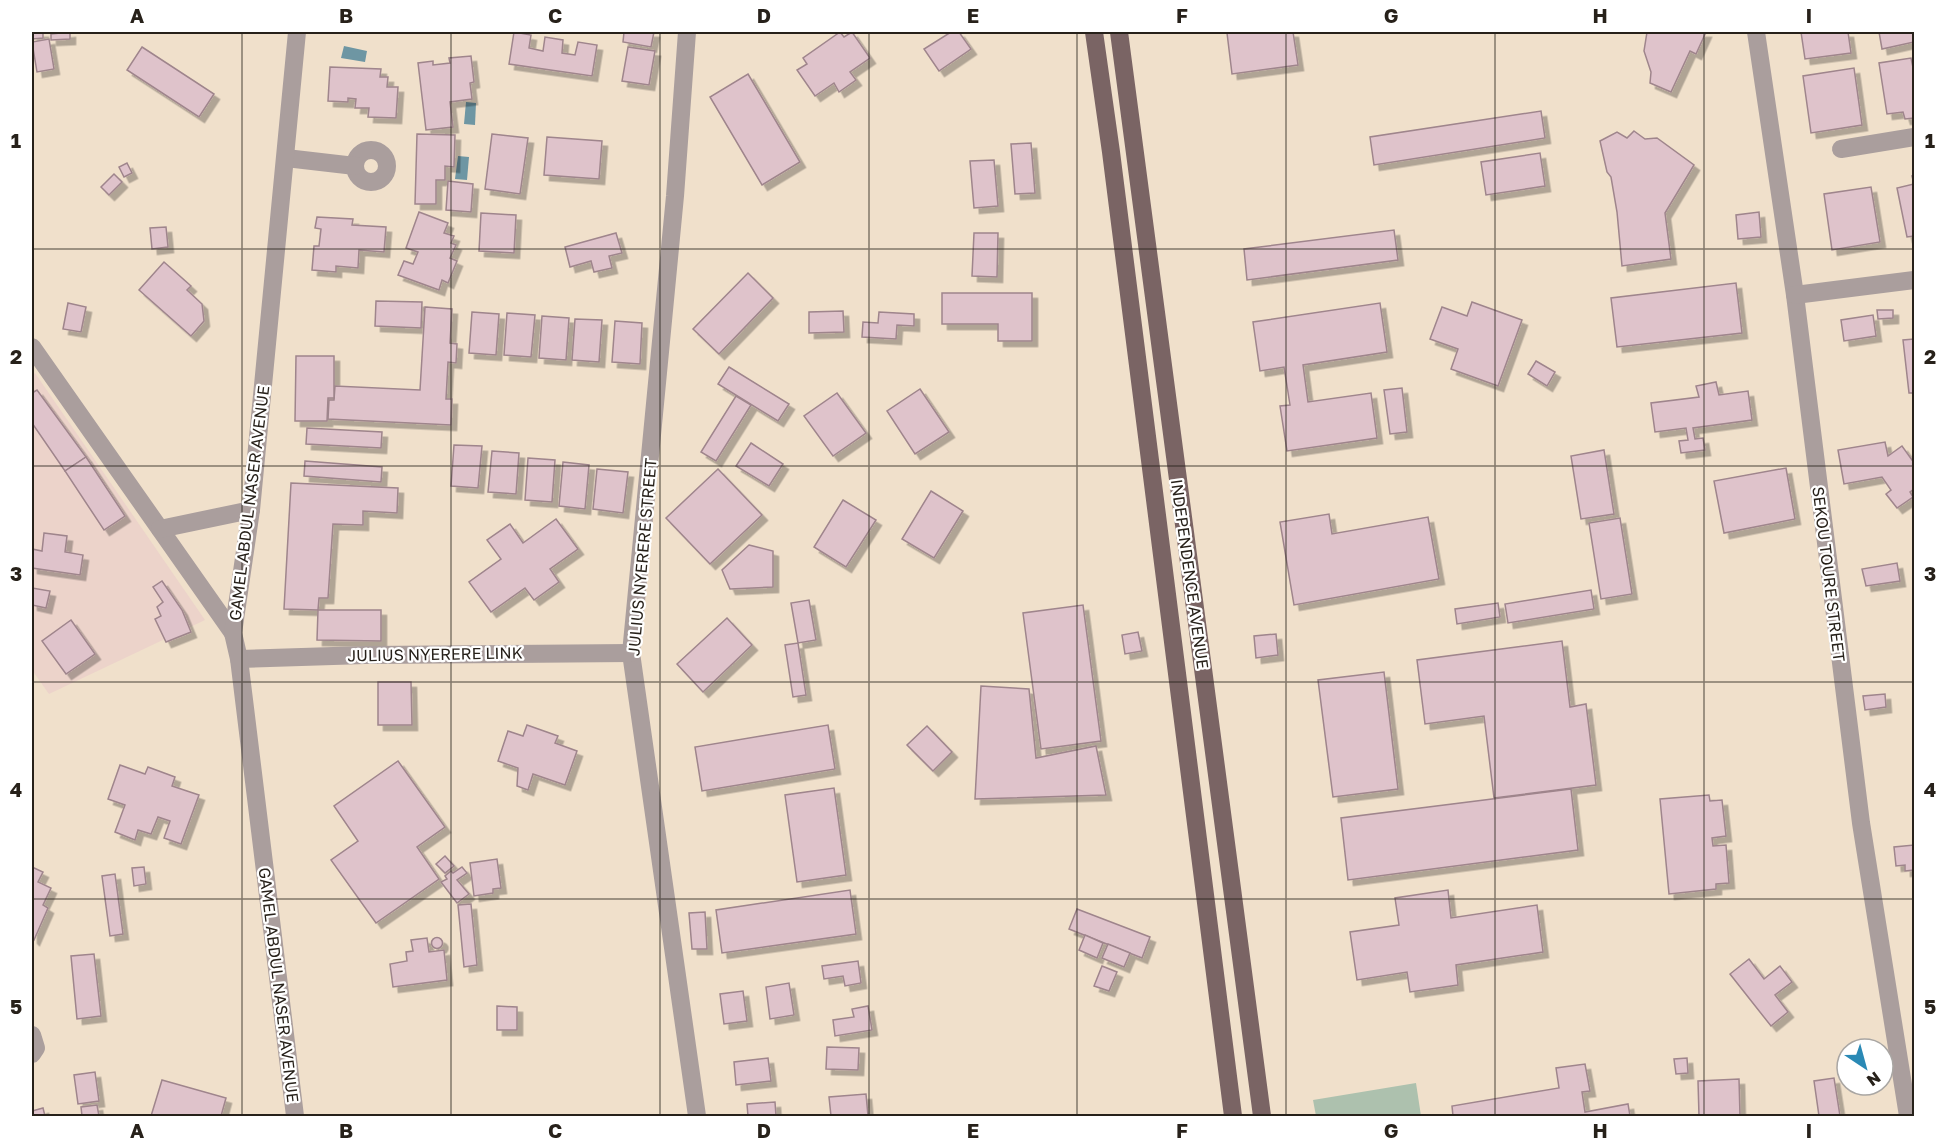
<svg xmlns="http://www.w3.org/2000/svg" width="1946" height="1148" viewBox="0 0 1946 1148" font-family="'Golos Text',sans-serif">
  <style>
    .education { fill: #ecd3ca }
    .green { fill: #adc1ae }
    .water { fill: #6e96a3 }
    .building { fill: #dfc3cb; stroke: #9f858c; stroke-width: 1.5; filter: url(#shadow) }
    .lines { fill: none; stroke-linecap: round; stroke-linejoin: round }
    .street { stroke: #aa9e9d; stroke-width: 18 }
    .primary { stroke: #7a6464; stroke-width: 18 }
    .grid { fill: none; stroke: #27211a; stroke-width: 1.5; stroke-opacity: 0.55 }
    .labels { text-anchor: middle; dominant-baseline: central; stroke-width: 4.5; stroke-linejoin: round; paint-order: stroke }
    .street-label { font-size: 16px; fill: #27211a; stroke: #fff }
    .neatline { fill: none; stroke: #27211a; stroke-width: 2 }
    .grid-label { font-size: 20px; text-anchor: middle; font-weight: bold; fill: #27211a }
  </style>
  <defs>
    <filter id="shadow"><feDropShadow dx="5.5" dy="5.5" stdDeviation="0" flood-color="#0004"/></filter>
  </defs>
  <rect width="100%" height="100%" fill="#f0e0cb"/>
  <!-- education -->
  <polygon class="education" points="35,373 205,620 49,694 32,670 32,375"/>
  <!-- green -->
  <polygon class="green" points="1416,1083 1421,1116 1316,1116 1313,1100"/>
  <!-- water -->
  <g class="water">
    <polygon points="344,46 367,51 365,62 341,58"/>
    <polygon points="466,102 476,103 475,125 464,124"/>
    <polygon points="458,156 469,157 467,180 455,179"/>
  </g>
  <!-- building -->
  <g class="building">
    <polygon points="32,32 43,32 43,38 32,39"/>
    <polygon points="70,32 70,39 51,40 51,34"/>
    <polygon points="514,32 531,35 529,48 543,51 545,37 563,40 562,53 575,55 578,42 597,45 592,76 509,64"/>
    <polygon points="624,32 654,32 651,47 623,42"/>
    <polygon points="840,32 844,37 852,32 870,58 850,72 856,80 839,92 834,83 815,96 797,70 807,64 803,58"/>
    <polygon points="951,32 959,32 971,49 939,71 924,49"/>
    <polygon points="1236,32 1293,32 1298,65 1232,74 1227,33"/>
    <polygon points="1645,32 1706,32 1696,54 1690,51 1671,92 1650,83 1651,72 1644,51 1647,32"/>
    <polygon points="1801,32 1848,32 1851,53 1805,59"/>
    <polygon points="1879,32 1914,32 1914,42 1882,49"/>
    <polygon points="49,39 54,69 37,72 32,42"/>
    <polygon points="142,47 214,94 199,117 127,70"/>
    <polygon points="628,47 655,51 649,85 622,81"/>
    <polygon points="471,56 474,82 470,83 472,99 450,102 453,127 426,130 418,63 433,61 433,65 450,63 449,58"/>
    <polygon points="1911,58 1914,72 1914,118 1905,119 1903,112 1887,114 1879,63"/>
    <polygon points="330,67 381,69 380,77 388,77 387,87 398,87 396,118 368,117 369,108 355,108 356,99 348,98 348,102 328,101"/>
    <polygon points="1854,68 1862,125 1811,133 1803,76"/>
    <polygon points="748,74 800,162 762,185 710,97"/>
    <polygon points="1541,111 1545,138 1374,165 1370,137"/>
    <polygon points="1634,131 1645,139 1657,138 1694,165 1665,213 1671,259 1622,266 1617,212 1611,177 1607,172 1600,141 1617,132 1627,138"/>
    <polygon points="417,134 455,135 454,167 445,166 445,180 436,180 436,204 415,204"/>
    <polygon points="492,134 528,138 520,194 485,189"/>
    <polygon points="547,137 602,141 599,179 544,175"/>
    <polygon points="1031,143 1035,193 1015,194 1011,144"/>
    <polygon points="1540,153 1545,186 1486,195 1481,162"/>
    <polygon points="994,160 998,206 974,208 970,161"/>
    <polygon points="127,163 132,173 124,177 119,167"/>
    <polygon points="114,174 122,182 109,195 101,187"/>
    <polygon points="1912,176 1914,176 1914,236 1907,237 1897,188 1914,184"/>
    <polygon points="448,181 473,184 471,212 446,210"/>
    <polygon points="1871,187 1880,242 1832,250 1824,194"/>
    <polygon points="419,212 448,223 444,233 454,236 451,243 456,245 450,258 457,261 448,283 442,280 439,290 398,275 404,261 413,264 418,252 406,248"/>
    <polygon points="1759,212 1761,237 1738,239 1736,215"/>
    <polygon points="481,213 516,215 514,253 479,251"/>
    <polygon points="317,217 353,219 352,225 386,227 384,252 359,250 358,268 336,266 336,272 312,270 314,246 319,246 321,229 315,228"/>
    <polygon points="166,227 168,247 152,249 150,228"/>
    <polygon points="1394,230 1398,260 1247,280 1244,249"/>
    <polygon points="616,233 622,253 609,256 612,268 594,272 591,261 570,267 565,247"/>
    <polygon points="974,233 998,233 997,277 972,276"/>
    <polygon points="164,262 191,286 187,290 202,304 204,321 191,336 139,290"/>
    <polygon points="748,273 773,298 719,354 693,329"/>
    <polygon points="1736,283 1742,333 1617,347 1611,298"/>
    <polygon points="942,293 1032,293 1032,341 998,341 998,324 942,324"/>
    <polygon points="376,301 422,302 421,328 375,326"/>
    <polygon points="1472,302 1522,320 1498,386 1451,369 1458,349 1430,339 1442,307 1467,316"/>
    <polygon points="68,303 86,307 81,332 63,329"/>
    <polygon points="1380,303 1387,352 1303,365 1308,402 1371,393 1377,438 1287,451 1280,406 1290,405 1284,367 1260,371 1253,322"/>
    <polygon points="425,307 452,309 450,343 457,344 456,363 448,362 446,399 452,399 451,425 328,419 329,400 334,400 335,386 420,390"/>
    <polygon points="1877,310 1893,310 1893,318 1878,319"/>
    <polygon points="843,311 844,332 809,333 809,312"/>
    <polygon points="472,312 499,314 496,355 469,353"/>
    <polygon points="879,312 914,314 914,326 897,325 896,339 862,337 863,322 878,323"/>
    <polygon points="507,313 535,315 531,357 504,355"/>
    <polygon points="1873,315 1876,336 1844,341 1841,320"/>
    <polygon points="542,316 569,318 566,360 539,358"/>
    <polygon points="575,319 602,320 599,362 572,360"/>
    <polygon points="615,321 642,323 640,364 612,362"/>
    <polygon points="1914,339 1914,393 1909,393 1903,340"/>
    <polygon points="296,356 334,356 334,398 328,398 327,421 295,421"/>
    <polygon points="1536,361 1555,372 1547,386 1528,374"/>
    <polygon points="729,367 789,404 778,421 718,384"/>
    <polygon points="1716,382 1719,395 1748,391 1752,420 1693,428 1695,439 1703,438 1705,450 1681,453 1679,441 1688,440 1686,428 1655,432 1651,403 1699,397 1696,386"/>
    <polygon points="1402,388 1407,432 1390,434 1384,390"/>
    <polygon points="920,389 949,432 915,454 887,411"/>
    <polygon points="37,390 86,457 65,471 32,423 32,393"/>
    <polygon points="837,393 866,433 833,456 804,416"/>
    <polygon points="736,396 751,405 716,461 701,452"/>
    <polygon points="307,428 382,432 381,448 306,444"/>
    <polygon points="1885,442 1888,456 1902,446 1912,460 1914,459 1914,489 1910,492 1913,497 1897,508 1886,494 1891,490 1882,477 1844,484 1838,450"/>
    <polygon points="751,443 783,464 769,486 736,466"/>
    <polygon points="454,445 482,446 478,488 451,486"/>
    <polygon points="1604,450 1614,514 1581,519 1571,456"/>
    <polygon points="492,451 519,453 516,494 488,492"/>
    <polygon points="86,457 125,516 104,530 65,471"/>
    <polygon points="528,458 555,460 552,502 525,500"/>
    <polygon points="305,461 382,467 381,482 304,476"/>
    <polygon points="563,462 589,465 585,509 559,506"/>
    <polygon points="1786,468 1795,519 1724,533 1714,481"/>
    <polygon points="597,469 628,472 623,513 593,509"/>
    <polygon points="718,469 762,515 710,564 666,518"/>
    <polygon points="291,483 398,488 397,513 363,511 363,525 333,524 328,598 319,598 318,610 284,609"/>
    <polygon points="931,491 963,511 934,558 902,539"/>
    <polygon points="843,500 876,520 846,567 814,547"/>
    <polygon points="1329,514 1332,534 1428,517 1439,579 1294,605 1280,522"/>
    <polygon points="1620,518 1632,594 1601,599 1589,523"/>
    <polygon points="556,519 578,549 550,569 559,582 534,600 525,588 491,612 469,582 501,559 487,540 510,524 523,543"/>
    <polygon points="44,533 67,536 65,552 83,555 80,575 32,568 32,549 42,551"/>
    <polygon points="749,545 773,551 773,587 730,589 722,570"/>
    <polygon points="1897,563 1900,581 1866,586 1862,569"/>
    <polygon points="162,581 182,610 191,632 166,642 155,619 161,616 157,607 163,602 153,587"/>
    <polygon points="32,588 50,591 46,608 32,605"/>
    <polygon points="1591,590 1594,609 1508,623 1505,604"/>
    <polygon points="809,600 816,640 798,643 791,603"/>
    <polygon points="1498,603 1500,617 1457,624 1455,609"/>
    <polygon points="1083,605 1101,741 1041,749 1023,613"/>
    <polygon points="318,610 381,610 381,641 317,640"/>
    <polygon points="727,618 752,645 703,692 677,664"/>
    <polygon points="71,620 95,654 66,674 42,641"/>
    <polygon points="1138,632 1142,651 1125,654 1122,635"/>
    <polygon points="1276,634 1278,655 1256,658 1254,636"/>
    <polygon points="1562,641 1570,707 1586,704 1596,785 1494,798 1484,716 1425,724 1417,660"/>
    <polygon points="798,643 806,695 793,697 785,645"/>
    <polygon points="1384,672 1398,789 1333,797 1318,680"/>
    <polygon points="378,682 411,682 412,725 378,725"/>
    <polygon points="981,686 1029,689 1036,758 1096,746 1106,795 975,799"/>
    <polygon points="1885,694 1886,707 1865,710 1863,696"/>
    <polygon points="527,725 558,736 555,743 577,751 565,785 533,774 528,790 517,786 518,768 498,761 508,731 523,736"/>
    <polygon points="828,725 835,769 702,791 695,747"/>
    <polygon points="927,726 952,752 933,771 907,745"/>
    <polygon points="398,761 445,827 417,847 439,879 376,923 331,860 358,841 334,806"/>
    <polygon points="120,765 145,774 148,767 175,777 172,786 199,795 181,844 164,838 170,821 158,817 151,834 138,830 135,840 115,832 125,805 108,799"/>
    <polygon points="834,788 846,875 797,882 785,795"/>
    <polygon points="1571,789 1578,850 1348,880 1341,818"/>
    <polygon points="1709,795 1710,801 1722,800 1726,836 1712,838 1713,846 1726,845 1729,883 1716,884 1716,889 1669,894 1660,799"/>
    <polygon points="1914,845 1914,870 1905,871 1905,865 1896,866 1894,847"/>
    <polygon points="445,856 454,866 445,873 436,864"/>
    <polygon points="497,859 501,888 493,889 493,893 474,896 470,863"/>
    <polygon points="32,867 43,872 38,882 51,888 43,905 48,908 34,940 32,938"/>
    <polygon points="144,867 146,884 134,886 132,868"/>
    <polygon points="462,867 467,873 457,880 469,894 457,903 441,882 447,879 445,876 451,871 453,873"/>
    <polygon points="115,874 123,934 110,936 102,876"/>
    <polygon points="850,890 856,934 722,953 716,910"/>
    <polygon points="1448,890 1451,918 1537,905 1543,952 1456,965 1458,985 1410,992 1407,972 1357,980 1350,932 1399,925 1395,898"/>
    <polygon points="471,904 477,965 464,967 458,905"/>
    <polygon points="1077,909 1150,937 1142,958 1069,929"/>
    <polygon points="705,912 707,949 692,949 689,913"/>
    <polygon points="1085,935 1103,943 1097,958 1079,950"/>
    <circle cx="437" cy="943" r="5.5"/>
    <polygon points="427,938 429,952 444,950 447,980 393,987 390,964 407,961 406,952 413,951 411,940"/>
    <polygon points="1108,944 1130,953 1124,967 1102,958"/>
    <polygon points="94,954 101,1016 77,1019 71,956"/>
    <polygon points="1749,959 1764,979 1780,966 1792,982 1775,995 1788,1012 1771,1026 1730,974"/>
    <polygon points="858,961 861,983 845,986 843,976 824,979 822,966"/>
    <polygon points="1102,966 1117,972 1109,991 1094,986"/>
    <polygon points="789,983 794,1015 770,1019 766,987"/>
    <polygon points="743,991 747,1021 724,1024 720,994"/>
    <polygon points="497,1006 517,1007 517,1030 497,1030"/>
    <polygon points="868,1006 872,1030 835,1036 833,1020 854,1017 852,1009"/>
    <polygon points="827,1047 859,1048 858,1070 826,1069"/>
    <polygon points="768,1058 771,1081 736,1085 734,1062"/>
    <polygon points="1687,1058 1688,1073 1676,1074 1674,1059"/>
    <polygon points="1585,1064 1590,1091 1582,1092 1585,1112 1628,1104 1630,1116 1453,1116 1452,1106 1559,1088 1556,1068"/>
    <polygon points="95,1072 99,1101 78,1104 74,1075"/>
    <polygon points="1834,1078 1840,1116 1819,1116 1814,1081"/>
    <polygon points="1739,1079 1740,1116 1699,1116 1698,1081"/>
    <polygon points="162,1080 226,1098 221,1116 151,1116"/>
    <polygon points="866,1094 868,1116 831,1116 829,1097"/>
    <polygon points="775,1102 776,1116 748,1116 747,1104"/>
    <polygon points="97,1105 99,1116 82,1116 81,1107"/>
    <polygon points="43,1108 45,1116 32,1116 32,1111"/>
  </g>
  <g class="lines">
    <!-- street -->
    <g class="street">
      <polyline points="687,32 675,196 631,653 697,1116"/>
      <polyline points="1756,32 1795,295 1861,823 1908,1116"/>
      <polyline points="1841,149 1914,137"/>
      <circle cx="371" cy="166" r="16"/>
      <polyline points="286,158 355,166"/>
      <polyline points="1795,295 1914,280"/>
      <polyline points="32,347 233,633"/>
      <polyline points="160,529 251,510"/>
      <polyline points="239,659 365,655 631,653"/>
      <polyline points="32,1035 36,1048 32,1054"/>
      <polyline points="295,1116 239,659 233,633 251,510 297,32"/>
    </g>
    <!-- primary -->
    <g class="primary">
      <polyline points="1094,32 1111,152 1233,1116"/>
      <polyline points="1119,32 1262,1116"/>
    </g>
  </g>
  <!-- grid -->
  <path class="grid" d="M242,32V1116M451,32V1116M660,32V1116M869,32V1116M1077,32V1116M1286,32V1116M1495,32V1116M1704,32V1116M32,249H1914M32,466H1914M32,682H1914M32,899H1914"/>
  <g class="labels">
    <!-- street labels -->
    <g class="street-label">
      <text transform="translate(249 503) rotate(-83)">GAMEL ABDUL NASER AVENUE</text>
      <text transform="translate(642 557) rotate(-85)">JULIUS NYERERE STREET</text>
      <text transform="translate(1190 574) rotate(82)">INDEPENDENCE AVENUE</text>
      <text transform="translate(1829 574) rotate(83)">SEKOU TOURE STREET</text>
      <text transform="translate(435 654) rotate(-1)">JULIUS NYERERE LINK</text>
      <text transform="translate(279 985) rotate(83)">GAMEL ABDUL NASER AVENUE</text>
    </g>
  </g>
  <!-- border -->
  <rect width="1946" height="1148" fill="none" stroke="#ffffff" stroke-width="66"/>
  <!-- north arrow -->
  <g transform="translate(1865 1067) rotate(144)"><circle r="28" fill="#ffffff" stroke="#a9a6a3" stroke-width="1.5"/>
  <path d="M0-4.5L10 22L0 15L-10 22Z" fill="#2a89b5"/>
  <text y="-9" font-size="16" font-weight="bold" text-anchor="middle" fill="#27211a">N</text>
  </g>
  <rect x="33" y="33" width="1880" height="1082" class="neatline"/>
  <g class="grid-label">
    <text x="137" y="23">A</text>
    <text x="346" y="23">B</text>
    <text x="555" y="23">C</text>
    <text x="764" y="23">D</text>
    <text x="973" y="23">E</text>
    <text x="1182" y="23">F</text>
    <text x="1391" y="23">G</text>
    <text x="1600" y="23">H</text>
    <text x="1809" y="23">I</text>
    <text x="16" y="148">1</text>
    <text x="1930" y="148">1</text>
    <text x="16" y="364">2</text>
    <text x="1930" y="364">2</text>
    <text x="16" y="581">3</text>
    <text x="1930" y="581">3</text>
    <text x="16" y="797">4</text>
    <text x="1930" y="797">4</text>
    <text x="16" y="1014">5</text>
    <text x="1930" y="1014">5</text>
    <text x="137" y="1138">A</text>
    <text x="346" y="1138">B</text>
    <text x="555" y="1138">C</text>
    <text x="764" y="1138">D</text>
    <text x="973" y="1138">E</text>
    <text x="1182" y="1138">F</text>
    <text x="1391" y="1138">G</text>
    <text x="1600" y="1138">H</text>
    <text x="1809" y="1138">I</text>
  </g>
</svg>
